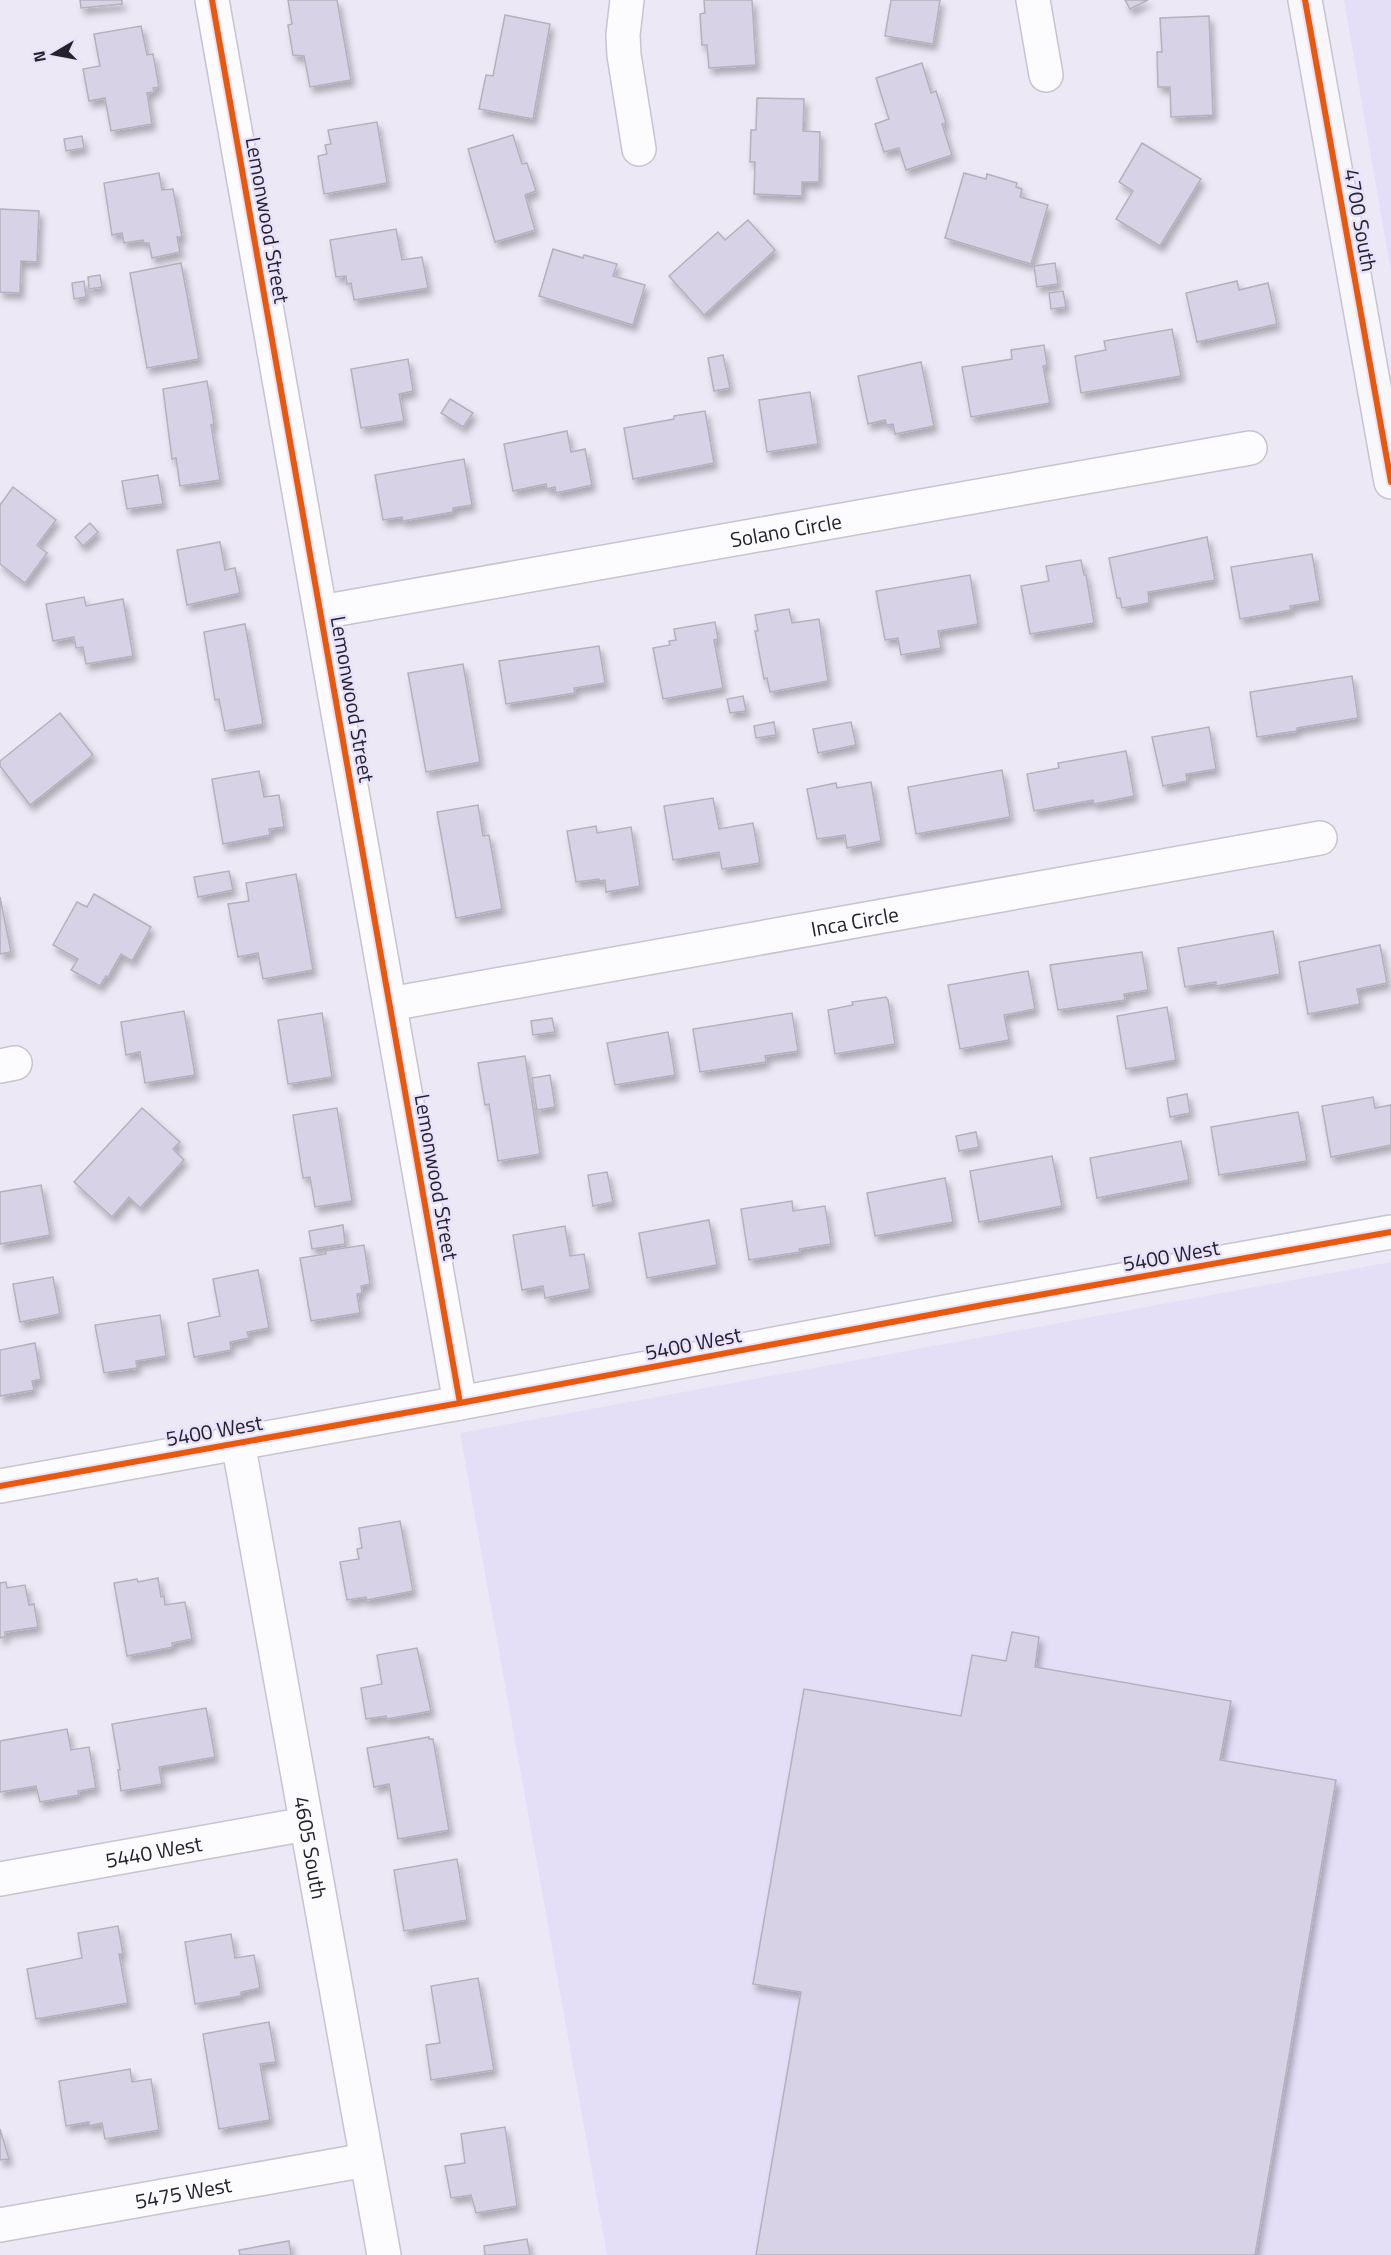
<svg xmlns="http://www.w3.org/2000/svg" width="1391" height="2255" viewBox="0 0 1391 2255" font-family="'Titillium Web',sans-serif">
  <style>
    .built { fill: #e5def7 }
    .building { fill: #d8d2e7; stroke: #b4b1bc; stroke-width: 1.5; filter: url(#shadow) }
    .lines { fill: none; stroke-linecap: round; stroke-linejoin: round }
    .minor-casing { stroke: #c7c4cf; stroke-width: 36 }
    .tertiary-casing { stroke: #c7c4cf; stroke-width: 36 }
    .secondary-casing { stroke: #c7c4cf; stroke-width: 36 }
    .minor { stroke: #fcfcfe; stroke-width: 33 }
    .tertiary { stroke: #fcfcfe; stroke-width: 33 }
    .secondary { stroke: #f8f7fb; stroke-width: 33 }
    .cycleway-casing { stroke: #e9e2fc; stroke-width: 10 }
    .cycleway { stroke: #e8590c; stroke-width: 6 }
    .labels { text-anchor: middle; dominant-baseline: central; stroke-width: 5; stroke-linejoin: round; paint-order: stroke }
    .street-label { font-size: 21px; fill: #25222b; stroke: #e9e2fc }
  </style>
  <defs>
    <filter id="shadow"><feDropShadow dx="3.5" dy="6" stdDeviation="3" flood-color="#0004"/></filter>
  </defs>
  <rect width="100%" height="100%" fill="#ece8f6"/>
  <!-- built -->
  <g class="built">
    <polygon points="1344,0 1391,0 1391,272"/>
    <polygon points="1391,1262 1391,2255 607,2255 460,1433"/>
  </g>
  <!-- building -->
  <g class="building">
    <polygon points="80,0 122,0 122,4 81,8"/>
    <polygon points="288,0 337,0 351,80 310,87 304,56 293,55 288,25 292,24"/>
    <polygon points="704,0 752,0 756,65 709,68 707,45 702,45 700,14 705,13"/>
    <polygon points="891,0 940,0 933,44 885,36"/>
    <polygon points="1125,0 1148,0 1130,9"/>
    <polygon points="505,15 550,24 533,119 479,109 486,75 493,76"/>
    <polygon points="1209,16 1213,115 1171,117 1170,87 1158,87 1157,52 1162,52 1160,18"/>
    <polygon points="141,26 147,55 153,54 159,87 153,88 154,92 147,93 152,124 111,131 105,98 89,101 83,69 100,66 94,34"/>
    <polygon points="922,63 931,93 936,91 946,123 942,124 952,155 906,170 899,148 884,152 875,124 889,119 876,78"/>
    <polygon points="757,98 804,99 803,131 820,132 819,182 802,182 802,196 754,194 755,162 750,162 751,130 756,130"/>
    <polygon points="377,122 387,183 324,194 318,156 327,154 325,145 331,144 328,130"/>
    <polygon points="513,135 522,164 527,163 536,191 525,195 535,230 495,242 468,149"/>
    <polygon points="82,136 84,148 66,151 64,139"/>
    <polygon points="1142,143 1201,179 1160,246 1116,219 1133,191 1119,182"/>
    <polygon points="159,173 162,190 173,189 182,237 177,237 180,252 152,258 149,243 144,243 143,240 124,243 122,233 112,235 104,183"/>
    <polygon points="964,173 986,179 987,174 1017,183 1016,187 1022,189 1020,197 1048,205 1031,264 945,238"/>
    <polygon points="0,209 39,211 37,262 21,261 20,293 0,292"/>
    <polygon points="748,220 775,250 704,315 669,276 718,232 725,240"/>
    <polygon points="396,229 402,260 422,257 428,288 354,300 351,283 347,284 346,276 336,277 330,240"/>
    <polygon points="553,249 583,258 584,255 617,264 613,276 645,285 633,325 539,296"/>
    <polygon points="181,263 199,359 147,368 130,273"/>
    <polygon points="1055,263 1058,284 1037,287 1034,266"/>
    <polygon points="100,275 102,287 89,289 88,277"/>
    <polygon points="84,281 86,297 74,299 72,283"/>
    <polygon points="1237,281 1239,290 1268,283 1277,324 1197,342 1186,293"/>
    <polygon points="1063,291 1066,307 1051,309 1049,293"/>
    <polygon points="1172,329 1181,376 1081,393 1075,356 1106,350 1104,341"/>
    <polygon points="1044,345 1047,365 1043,366 1050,403 971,417 962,367 1012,359 1011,350"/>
    <polygon points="723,355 730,388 714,391 708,358"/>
    <polygon points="408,359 413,391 399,394 404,421 361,428 351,369"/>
    <polygon points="921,362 934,426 895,434 893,424 887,425 885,420 868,424 858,376"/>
    <polygon points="207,381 214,424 211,425 220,480 180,486 176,458 172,459 163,389"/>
    <polygon points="810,392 818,444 767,452 759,400"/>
    <polygon points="450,399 473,413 463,427 441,413"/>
    <polygon points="705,411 714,463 633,479 624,428 674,419 674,416"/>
    <polygon points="567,431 571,452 585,449 592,485 556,493 555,487 547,489 546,484 513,491 504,444"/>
    <polygon points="464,459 472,505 453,508 453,512 403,521 402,517 383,520 375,475"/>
    <polygon points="158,475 163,504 127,509 122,481"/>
    <polygon points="13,487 56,520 37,545 47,553 25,583 0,564 0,505"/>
    <polygon points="90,523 98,532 83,546 75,537"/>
    <polygon points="1207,537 1215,580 1148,592 1149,603 1122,608 1120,598 1117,598 1109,558"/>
    <polygon points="220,542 225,570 235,568 240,593 187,605 177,550"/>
    <polygon points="1312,554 1320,601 1290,606 1291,610 1240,619 1231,567"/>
    <polygon points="1081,560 1084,575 1086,575 1094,623 1030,634 1021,586 1049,581 1046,566"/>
    <polygon points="970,575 978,624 938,631 941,648 901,655 898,638 885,640 876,591"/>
    <polygon points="84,597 86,606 123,599 133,656 86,664 83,647 76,648 74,637 53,641 46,604"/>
    <polygon points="789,609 792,623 819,619 828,681 770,692 767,678 764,679 755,631 758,631 755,615"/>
    <polygon points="715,622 718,639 714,640 723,688 663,699 653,648 670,645 669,641 676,640 674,629"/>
    <polygon points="245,624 263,724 225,731 219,699 215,700 204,632"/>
    <polygon points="599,646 605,683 574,688 575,693 506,704 499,661"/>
    <polygon points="463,664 480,762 426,772 408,673"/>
    <polygon points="1352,676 1358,718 1297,728 1297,731 1257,737 1250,692"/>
    <polygon points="743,696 746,711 730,713 727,699"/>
    <polygon points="60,713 93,755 30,805 0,766 0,761"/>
    <polygon points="774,722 776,735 756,738 754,726"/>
    <polygon points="851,722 856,745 818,753 813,729"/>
    <polygon points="1209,727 1216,769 1186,774 1187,781 1163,786 1152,737"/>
    <polygon points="1126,751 1134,796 1094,804 1093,800 1034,811 1027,774 1059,768 1058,763"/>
    <polygon points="1002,770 1010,817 916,834 908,787"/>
    <polygon points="259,771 264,797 279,795 284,827 269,829 270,835 223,844 212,779"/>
    <polygon points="871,782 881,841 847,848 845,835 817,839 807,789 836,783 837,788"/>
    <polygon points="713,798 719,829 753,823 760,863 722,869 719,852 673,860 664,806"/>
    <polygon points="478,805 483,836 489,835 502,909 456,918 437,812"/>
    <polygon points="596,826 597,833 631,827 640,886 606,892 605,880 599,881 599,879 576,882 567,831"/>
    <polygon points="229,871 233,890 198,897 194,877"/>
    <polygon points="296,874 313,970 263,979 258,953 238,957 228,904 249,901 246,883"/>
    <polygon points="94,894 151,927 132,961 121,954 108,977 106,976 100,986 71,970 78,959 53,945 77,902 87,907"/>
    <polygon points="0,897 11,952 0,954"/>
    <polygon points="1273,931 1280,974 1216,986 1216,982 1185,987 1178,948"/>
    <polygon points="1380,945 1387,983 1357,989 1360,1004 1308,1014 1299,962"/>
    <polygon points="1142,952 1148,990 1124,994 1125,1000 1058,1010 1050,965"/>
    <polygon points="1028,971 1035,1009 1004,1015 1009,1040 960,1049 948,985"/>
    <polygon points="886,997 888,1000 895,1044 835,1054 828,1010 853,1005 852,1002"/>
    <polygon points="1167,1007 1176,1060 1126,1069 1117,1016"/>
    <polygon points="184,1011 195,1075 145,1083 140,1052 126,1055 121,1022"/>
    <polygon points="322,1013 332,1077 288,1084 278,1020"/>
    <polygon points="792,1013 798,1051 765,1056 766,1062 700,1072 693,1029"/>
    <polygon points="552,1018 555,1032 533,1035 531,1021"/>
    <polygon points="668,1032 675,1075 615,1085 607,1043"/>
    <polygon points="525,1056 540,1154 498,1161 489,1104 485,1105 478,1063"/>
    <polygon points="550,1075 555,1107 537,1110 532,1078"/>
    <polygon points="1187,1094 1190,1113 1170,1117 1167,1098"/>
    <polygon points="1373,1097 1375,1108 1391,1105 1391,1145 1331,1157 1322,1106"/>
    <polygon points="142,1108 180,1142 173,1149 184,1160 140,1208 129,1197 112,1217 74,1182"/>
    <polygon points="337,1108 352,1201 315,1207 310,1177 303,1178 293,1115"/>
    <polygon points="1298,1112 1307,1161 1219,1175 1211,1127"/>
    <polygon points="976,1132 979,1147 959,1151 956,1136"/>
    <polygon points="1181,1141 1189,1180 1097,1198 1090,1158"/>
    <polygon points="1052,1156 1062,1206 979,1222 970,1171"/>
    <polygon points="607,1172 613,1202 593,1206 588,1175"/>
    <polygon points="945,1178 953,1222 875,1236 867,1193"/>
    <polygon points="41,1185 50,1235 0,1244 0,1192"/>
    <polygon points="792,1201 793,1211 825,1206 831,1244 799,1249 800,1252 749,1260 741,1209"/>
    <polygon points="709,1220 717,1265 647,1278 639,1233"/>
    <polygon points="343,1225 345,1244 312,1249 309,1231"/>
    <polygon points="565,1226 570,1256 584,1254 590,1289 545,1298 543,1286 522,1290 513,1235"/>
    <polygon points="364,1245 370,1284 361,1286 362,1293 357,1294 360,1313 311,1321 300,1258 326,1254 325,1251"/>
    <polygon points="258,1270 269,1328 247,1332 249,1338 230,1342 231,1350 194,1357 188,1323 220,1316 213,1279"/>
    <polygon points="53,1277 60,1314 20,1322 13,1284"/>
    <polygon points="160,1315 166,1356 136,1361 137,1368 104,1373 95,1325"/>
    <polygon points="35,1343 41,1379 32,1381 34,1390 0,1396 0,1350"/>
    <polygon points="400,1521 413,1591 367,1600 366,1597 347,1600 340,1562 359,1559 357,1549 362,1548 359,1528"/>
    <polygon points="158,1578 161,1597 164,1596 165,1605 185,1602 192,1639 172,1643 173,1647 127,1656 114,1583 137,1579 138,1582"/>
    <polygon points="6,1582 7,1588 25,1585 29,1605 34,1604 38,1627 5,1632 5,1637 0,1638 0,1583"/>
    <polygon points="1012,1632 1039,1637 1035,1667 1231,1701 1220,1760 1336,1780 1255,2255 756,2255 801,1992 753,1984 804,1689 961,1716 972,1655 1006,1661"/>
    <polygon points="417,1648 431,1711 387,1719 386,1716 366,1719 361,1688 382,1684 377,1655"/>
    <polygon points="206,1708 215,1757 159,1767 162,1784 121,1791 118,1770 120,1770 112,1724"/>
    <polygon points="67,1729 71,1750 89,1747 96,1788 78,1791 79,1795 40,1802 36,1786 0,1792 0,1741"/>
    <polygon points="429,1737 429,1739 433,1739 449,1830 398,1839 389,1784 374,1787 367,1748"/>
    <polygon points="457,1859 467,1920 404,1931 394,1870"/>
    <polygon points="118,1926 123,1954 119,1954 128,2003 36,2019 27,1969 82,1958 78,1933"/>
    <polygon points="231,1934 235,1958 254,1955 260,1988 241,1992 241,1996 195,2004 185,1942"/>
    <polygon points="478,1978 494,2070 431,2080 426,2045 440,2043 431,1986"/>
    <polygon points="269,2022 276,2062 260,2064 270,2120 219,2129 203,2034"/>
    <polygon points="130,2069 132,2082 151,2079 159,2130 105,2139 102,2123 89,2126 89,2122 66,2126 59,2081"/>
    <polygon points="505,2127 517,2206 476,2213 471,2195 451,2198 445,2166 465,2163 461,2134"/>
    <polygon points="0,2129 9,2159 0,2160"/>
    <polygon points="527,2239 530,2255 485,2255 484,2246"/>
    <polygon points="289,2241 291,2255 240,2255 239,2250"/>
  </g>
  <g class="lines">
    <defs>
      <g id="minor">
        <polyline points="212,0 460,1403"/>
        <polyline points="627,0 623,35 624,55 639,149"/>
        <polyline points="1033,0 1046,75"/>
        <path id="s1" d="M321,612L1250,448"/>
        <path id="s2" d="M390,1004L1320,838"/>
        <polyline points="0,1066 15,1063"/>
        <path id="s3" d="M238,1442L384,2255"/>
        <path id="s4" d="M0,1879L306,1824"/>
        <path id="s5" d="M0,2225L366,2160"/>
      </g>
      <polyline id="tertiary" points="0,1486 460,1403 983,1305 1391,1232"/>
      <polyline id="secondary" points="1305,0 1391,482"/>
    </defs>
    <!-- minor casing -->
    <use href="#minor" class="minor-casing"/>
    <!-- tertiary casing -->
    <use href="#tertiary" class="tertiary-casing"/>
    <!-- secondary casing -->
    <use href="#secondary" class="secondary-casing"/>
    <!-- minor -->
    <use href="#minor" class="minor"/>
    <!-- tertiary -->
    <use href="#tertiary" class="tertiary"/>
    <!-- secondary -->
    <use href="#secondary" class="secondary"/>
    <defs>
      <g id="cycleway">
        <polyline points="212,0 460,1403"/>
        <polyline points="1305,0 1391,482"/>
        <polyline points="0,1486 460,1403 983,1305 1391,1232"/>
      </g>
    </defs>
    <!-- cycleway casing -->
    <use href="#cycleway" class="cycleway-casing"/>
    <!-- cycleway -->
    <use href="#cycleway" class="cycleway"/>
  </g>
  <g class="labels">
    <!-- street labels -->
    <g class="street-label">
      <text transform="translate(268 220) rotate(80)">Lemonwood Street</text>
      <text transform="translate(1361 220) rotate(80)">4700 South</text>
      <text stroke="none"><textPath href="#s1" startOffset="472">Solano Circle</textPath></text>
      <text transform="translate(353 699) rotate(80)">Lemonwood Street</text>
      <text stroke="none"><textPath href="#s2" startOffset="472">Inca Circle</textPath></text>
      <text transform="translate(437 1177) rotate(80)">Lemonwood Street</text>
      <text transform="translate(1171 1255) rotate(-10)">5400 West</text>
      <text transform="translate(693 1343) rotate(-11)">5400 West</text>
      <text transform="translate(214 1430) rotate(-10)">5400 West</text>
      <text stroke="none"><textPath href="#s3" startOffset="412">4605 South</textPath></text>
      <text stroke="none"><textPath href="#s4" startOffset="156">5440 West</textPath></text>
      <text stroke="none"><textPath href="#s5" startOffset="186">5475 West</textPath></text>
    </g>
  </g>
  <!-- north arrow -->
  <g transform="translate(54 54) rotate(260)" stroke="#e9e2fc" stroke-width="4.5" paint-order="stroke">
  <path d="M0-4.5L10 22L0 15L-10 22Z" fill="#25222b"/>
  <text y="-9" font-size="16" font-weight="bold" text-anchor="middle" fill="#25222b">N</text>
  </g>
</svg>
